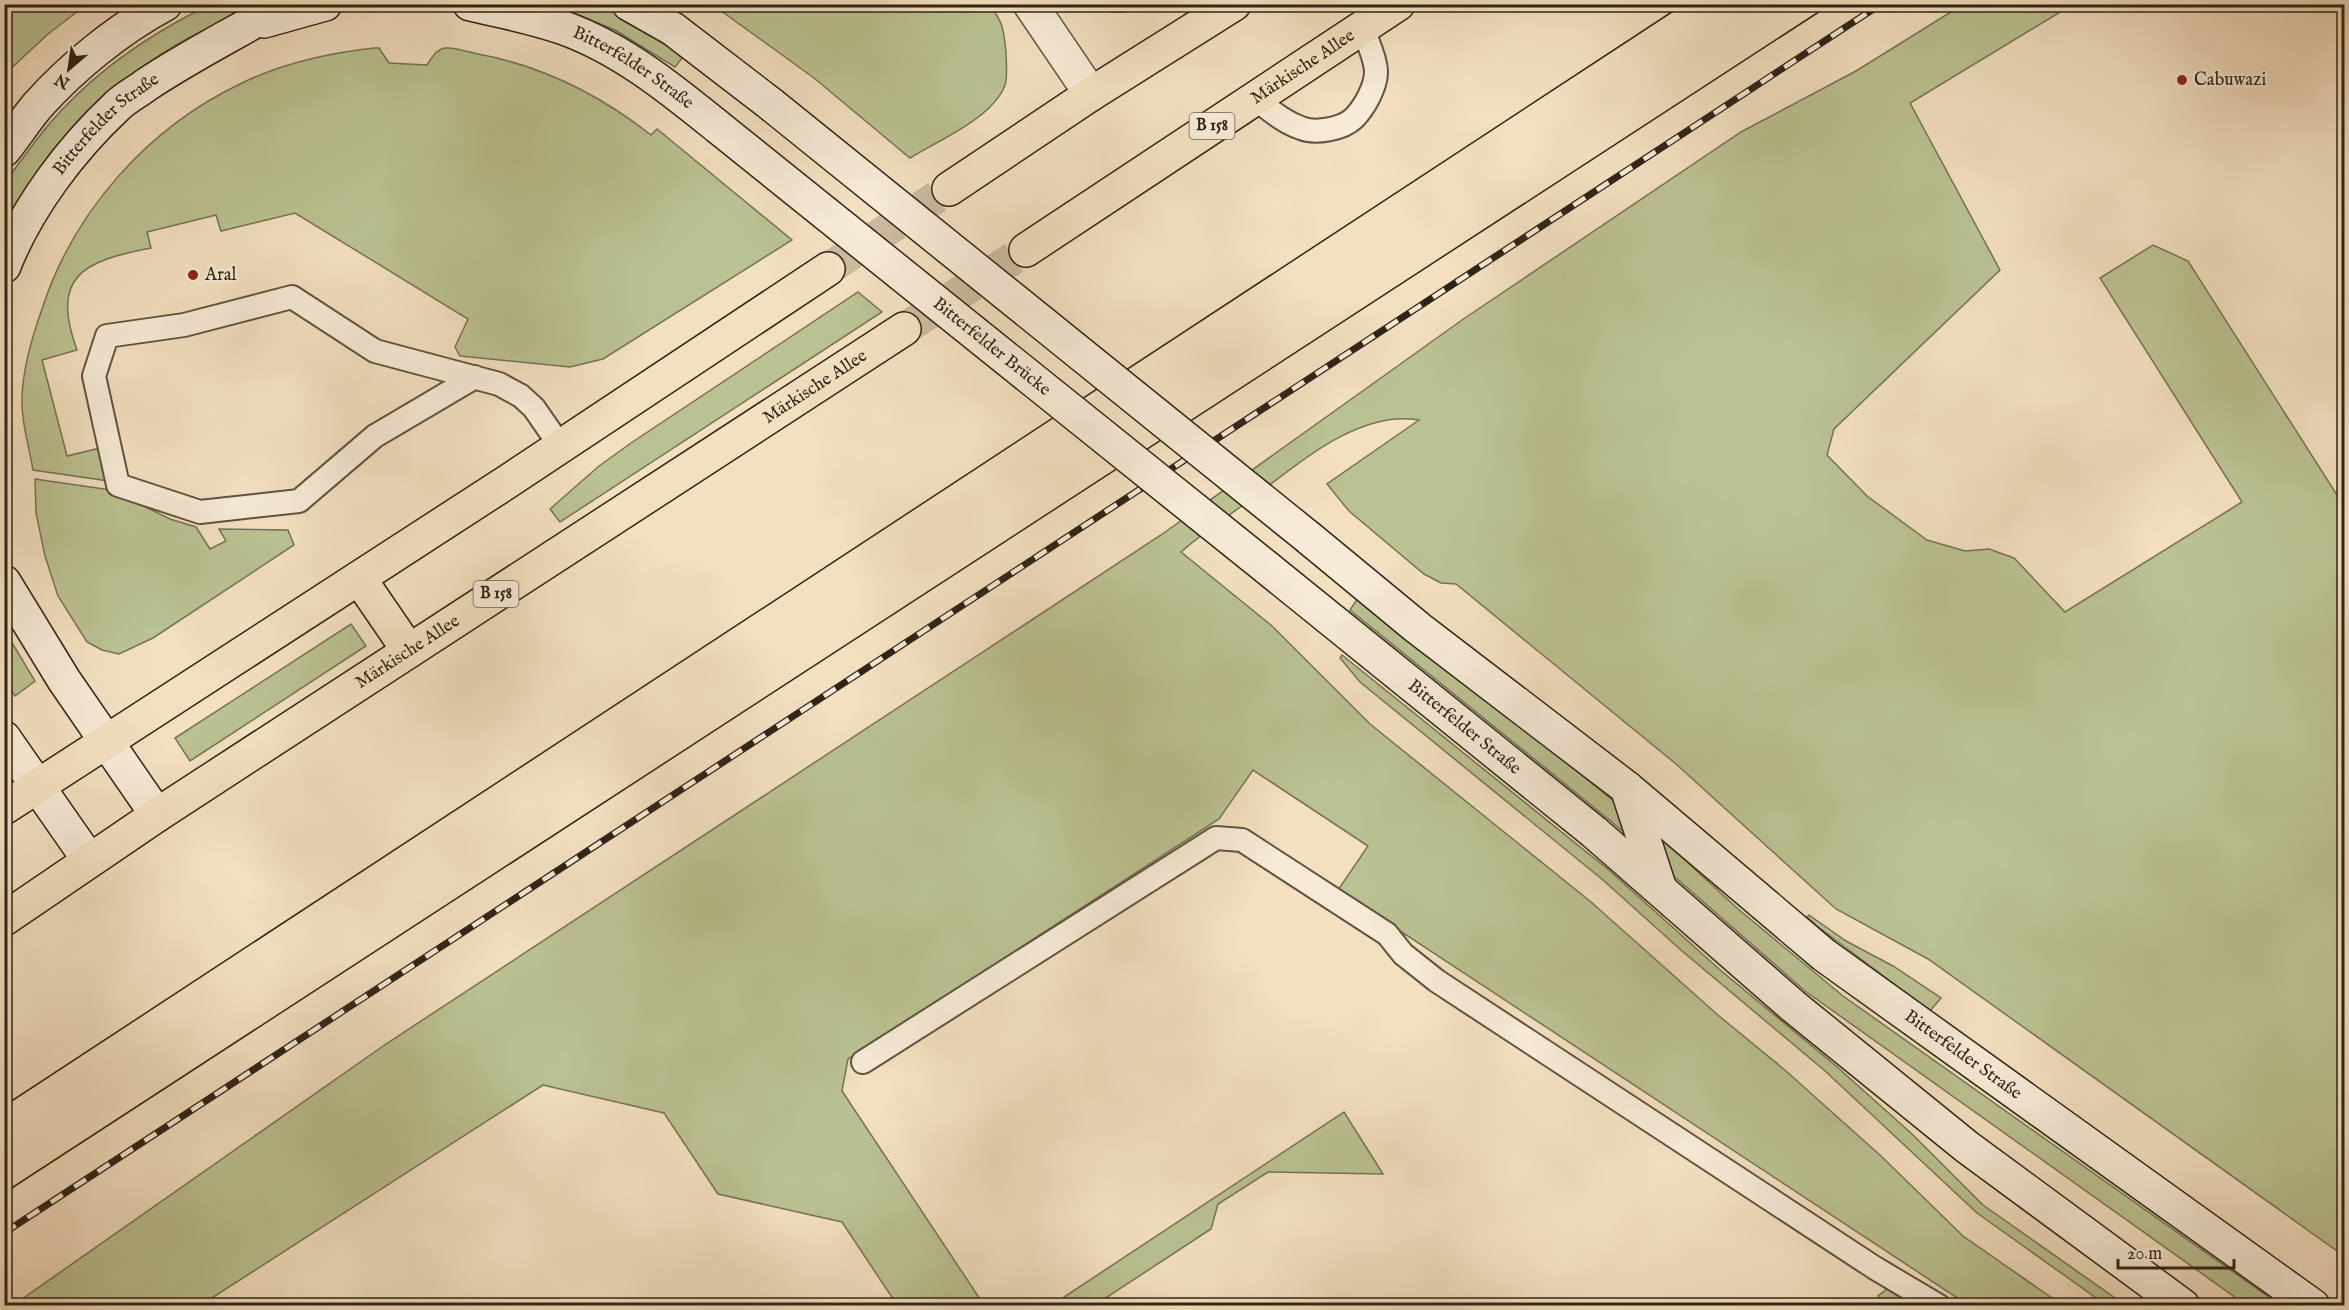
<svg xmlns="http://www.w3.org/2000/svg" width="2349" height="1310" viewBox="0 0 2349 1310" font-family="'IM FELL English',serif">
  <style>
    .green { fill: #bbc292; stroke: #757355; stroke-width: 1.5 }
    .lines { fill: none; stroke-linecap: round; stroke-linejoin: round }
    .primary-tunnel { stroke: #ccba9f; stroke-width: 33; stroke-dasharray: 33 16; stroke-linecap: butt }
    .service-casing { stroke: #605342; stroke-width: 26 }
    .minor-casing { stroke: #605342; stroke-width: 36 }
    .secondary-casing { stroke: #2f2418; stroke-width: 36 }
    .primary-casing { stroke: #2f2418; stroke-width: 36 }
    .service { stroke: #f7ebd7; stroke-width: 22 }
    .minor { stroke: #f7ebd7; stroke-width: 33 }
    .secondary { stroke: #f7ebd7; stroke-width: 33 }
    .primary { stroke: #f3e0c1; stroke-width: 33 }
    .tram { stroke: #2f2418; stroke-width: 1.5 }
    .rail-casing { stroke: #2f2418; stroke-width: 7 }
    .rail { stroke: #f7ebd7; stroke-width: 4.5; stroke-dasharray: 14; stroke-linecap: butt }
    .secondary-bridge-casing { stroke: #2f2418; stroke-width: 36; stroke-linecap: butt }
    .secondary-bridge { stroke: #f7ebd7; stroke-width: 33 }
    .poi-dot { fill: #8f2418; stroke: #f7ebd7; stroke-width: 2 }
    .labels { text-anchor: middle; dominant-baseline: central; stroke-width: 4.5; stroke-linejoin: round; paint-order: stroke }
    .shield { fill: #f7ebd7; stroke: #6b6051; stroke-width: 1.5 }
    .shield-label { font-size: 16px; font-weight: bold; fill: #2f2418 }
    .street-label { font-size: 18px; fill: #2f2418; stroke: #f7ebd7 }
    .poi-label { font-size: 18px; fill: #2f2418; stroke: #f7ebd7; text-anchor: start }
  </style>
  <rect width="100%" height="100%" fill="#f3e0c1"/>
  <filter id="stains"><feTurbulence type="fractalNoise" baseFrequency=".00333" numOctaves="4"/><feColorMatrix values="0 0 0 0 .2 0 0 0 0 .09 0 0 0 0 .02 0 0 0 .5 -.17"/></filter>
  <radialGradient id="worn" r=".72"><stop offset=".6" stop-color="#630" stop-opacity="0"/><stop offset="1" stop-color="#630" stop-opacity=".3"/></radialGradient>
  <!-- green -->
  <g class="green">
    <polygon points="5,4 86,4 86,5 48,34 5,74"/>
    <path d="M209,5H262C150,45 59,119 5,226C5,214 2,200 5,189C7,177 19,163 26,154C73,87 136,41 209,5Z"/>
    <polygon points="554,5 606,5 645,25 687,52 675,67 615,30"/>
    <path d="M713,5H990C1004,25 1003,27 1006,52C1006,62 1008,75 1005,85C993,118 939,140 910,158L814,78Z"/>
    <path d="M1089,5H1144C1126,16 1108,14 1089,5Z"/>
    <path d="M1962,5H2072L1910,103L2000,270L1834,429L1827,455L1867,496L1927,540L1965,551L1989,549L2014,558L2065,612L2242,502L2100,278L2153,245L2188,261L2344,506V1256L1928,959L1836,909L1676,764L1456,584L1441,583L1424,574L1349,511L1327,484L1419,420C1358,409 1296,466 1250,500C1227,517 1202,533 1181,552L1272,626L1370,724L1591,902L1719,1016L1786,1071L1881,1156L1963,1236L2062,1305H1968L1338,890L1368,846L1253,770L1219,819L848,1059L842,1091L984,1305H897L842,1222L718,1194L664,1113L543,1085L201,1305L12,1306L386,1044L1161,535L1462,320L1741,132L1856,71Z"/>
    <path d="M374,48H379L389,63L427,65C432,57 437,48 447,48C456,48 469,52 478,54C543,66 600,95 651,135L657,129L792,240L603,359L570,367L460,356L455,347L468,319L295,213L221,231L216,215L147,232L151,248C83,261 50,276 77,350L42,360L67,456L100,448L109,481L33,470C29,446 21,421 22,397C23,367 32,337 42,309C74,210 149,127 242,83C283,63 329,53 374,48Z"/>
    <polygon points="858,292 882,312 560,522 550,509 599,466 631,443"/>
    <polygon points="35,479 111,490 170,519 196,527 210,549 226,541 219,529 288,530 294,545 153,638 119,654 102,650 87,642 58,596 45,556 36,513"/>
    <polygon points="1359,596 1671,847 1738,909 1843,996 2280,1305 2246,1305 1805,991 1612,822 1350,610"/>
    <polygon points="351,624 366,646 190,761 175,738"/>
    <polygon points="5,631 35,681 15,696 5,681"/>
    <polygon points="1342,655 1610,871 1719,969 1836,1066 1912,1134 1983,1205 2125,1305 2106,1305 1977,1213 1824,1070 1682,951 1603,880 1360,682 1340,658"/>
    <polygon points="1809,915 1846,941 1893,966 1941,998 1930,1011 1817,926 1807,917"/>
    <polygon points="1344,1112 1383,1174 1268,1172 1218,1204 1211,1229 1095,1305 1052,1305"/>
    <polygon points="1887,1289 1912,1305 1884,1305 1878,1296"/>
  </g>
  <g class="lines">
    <!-- primary-tunnel -->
    <g class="primary-tunnel">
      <polyline points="828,269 949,189"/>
      <polyline points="904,329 1026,250"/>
    </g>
    <defs>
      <g id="service">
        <path d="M1254,98C1269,109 1283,122 1301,128C1315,134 1343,129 1354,118C1364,108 1376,87 1376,72C1376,58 1367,42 1363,28"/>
        <polyline points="475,377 375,436 299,501 200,512 118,485 94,376 107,336 184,325 292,297 375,351 499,384 521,396 534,408 561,447"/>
        <polyline points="863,1062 1216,838 1242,840 1387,934 1403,954 1437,981 1875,1268 1939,1306"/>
      </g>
      <polyline id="minor" points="1030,4 1091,94"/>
      <g id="secondary">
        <path id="s1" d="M470,4C502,11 533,17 564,28C622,49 671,89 718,127"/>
        <polyline points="629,4 673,29 772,105"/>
        <polyline points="264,21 325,4"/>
        <path d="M4,150C16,135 26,119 38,105C73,66 119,29 165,4"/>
        <path id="s2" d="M4,266C27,207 71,149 117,106C125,98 137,92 146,85C191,55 238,32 284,4"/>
        <path id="s3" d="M1309,538L1418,628L1627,788L1824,955L2313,1306"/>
        <path id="s4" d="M1266,567L1594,832L1793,1006L1967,1147L2183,1306"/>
        <polyline points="4,582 64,680 157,815"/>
        <polyline points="4,738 89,860"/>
        <polyline points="1627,788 1660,889"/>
      </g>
      <g id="primary">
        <polyline points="949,189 1091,94 1234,4"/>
        <path id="s5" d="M1026,250L1398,4"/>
        <polyline points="359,578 409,651"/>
        <polyline points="4,808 510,480 828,269"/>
        <path id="s6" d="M4,919L157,815L904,329"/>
      </g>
    </defs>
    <!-- service casing -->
    <use href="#service" class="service-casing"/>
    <!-- minor casing -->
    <use href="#minor" class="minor-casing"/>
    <!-- secondary casing -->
    <use href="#secondary" class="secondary-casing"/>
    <!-- primary casing -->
    <use href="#primary" class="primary-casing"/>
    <!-- service -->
    <use href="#service" class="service"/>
    <!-- minor -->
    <use href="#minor" class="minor"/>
    <!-- secondary -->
    <use href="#secondary" class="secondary"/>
    <!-- primary -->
    <use href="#primary" class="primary"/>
    <!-- tram -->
    <g class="tram">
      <polyline points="4,1106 1684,4"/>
      <polyline points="4,1193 1831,4"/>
    </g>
    <defs>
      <polyline id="rail" points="4,1233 1881,4"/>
    </defs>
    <!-- rail casing -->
    <use href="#rail" class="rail-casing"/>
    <!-- rail -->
    <use href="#rail" class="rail"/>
    <defs>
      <g id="secondary-bridge">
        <polyline points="772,105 1309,538"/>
        <path id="s7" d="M718,127L1266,567"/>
      </g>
    </defs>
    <!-- secondary-bridge casing -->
    <use href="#secondary-bridge" class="secondary-bridge-casing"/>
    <!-- secondary-bridge -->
    <use href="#secondary-bridge" class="secondary-bridge"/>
  </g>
  <!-- markers -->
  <g class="poi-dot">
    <circle cx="2182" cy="80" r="6"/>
    <circle cx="193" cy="275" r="6"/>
  </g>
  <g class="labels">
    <!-- shield labels -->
    <g class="shield">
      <rect x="1189.5" y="113" width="45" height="26" rx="4.5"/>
      <rect x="473.5" y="581" width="45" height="26" rx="4.5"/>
    </g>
    <g class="shield-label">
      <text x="1212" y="126">B 158</text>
      <text x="496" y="594">B 158</text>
    </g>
    <!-- street labels -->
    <g class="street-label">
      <text stroke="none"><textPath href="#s5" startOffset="332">Märkische Allee</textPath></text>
      <text stroke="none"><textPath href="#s1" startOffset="177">Bitterfelder Straße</textPath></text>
      <text stroke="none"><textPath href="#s2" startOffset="177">Bitterfelder Straße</textPath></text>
      <text stroke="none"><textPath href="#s7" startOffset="351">Bitterfelder Brücke</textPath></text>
      <text stroke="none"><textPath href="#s6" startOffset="970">Märkische Allee</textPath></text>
      <text stroke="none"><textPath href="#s6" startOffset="484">Märkische Allee</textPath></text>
      <text stroke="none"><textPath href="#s4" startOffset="255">Bitterfelder Straße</textPath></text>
      <text stroke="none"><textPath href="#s3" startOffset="834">Bitterfelder Straße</textPath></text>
    </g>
    <!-- poi labels -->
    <g class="poi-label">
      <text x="2194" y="80">Cabuwazi</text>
      <text x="205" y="275">Aral</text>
    </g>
  </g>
  <!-- margin -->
  <rect width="2349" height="1310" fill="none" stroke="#f3e0c1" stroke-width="24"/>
  <rect x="6" y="6" width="2337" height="1298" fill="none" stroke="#2f2418" stroke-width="3"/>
  <rect x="12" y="12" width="2325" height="1286" fill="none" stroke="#2f2418" stroke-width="1.5"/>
  <!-- north arrow -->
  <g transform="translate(69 69) rotate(209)" stroke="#f7ebd7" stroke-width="4.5" paint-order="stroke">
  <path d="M0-4.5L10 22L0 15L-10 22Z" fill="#2f2418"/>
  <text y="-9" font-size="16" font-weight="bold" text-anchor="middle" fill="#2f2418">N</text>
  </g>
  <!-- scale -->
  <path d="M2118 1259v9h116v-9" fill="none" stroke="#2f2418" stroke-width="3"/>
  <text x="2127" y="1259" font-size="18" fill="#2f2418" stroke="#f7ebd7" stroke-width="4.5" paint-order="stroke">20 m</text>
  <rect width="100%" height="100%" filter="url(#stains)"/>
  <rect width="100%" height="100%" fill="url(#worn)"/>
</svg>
